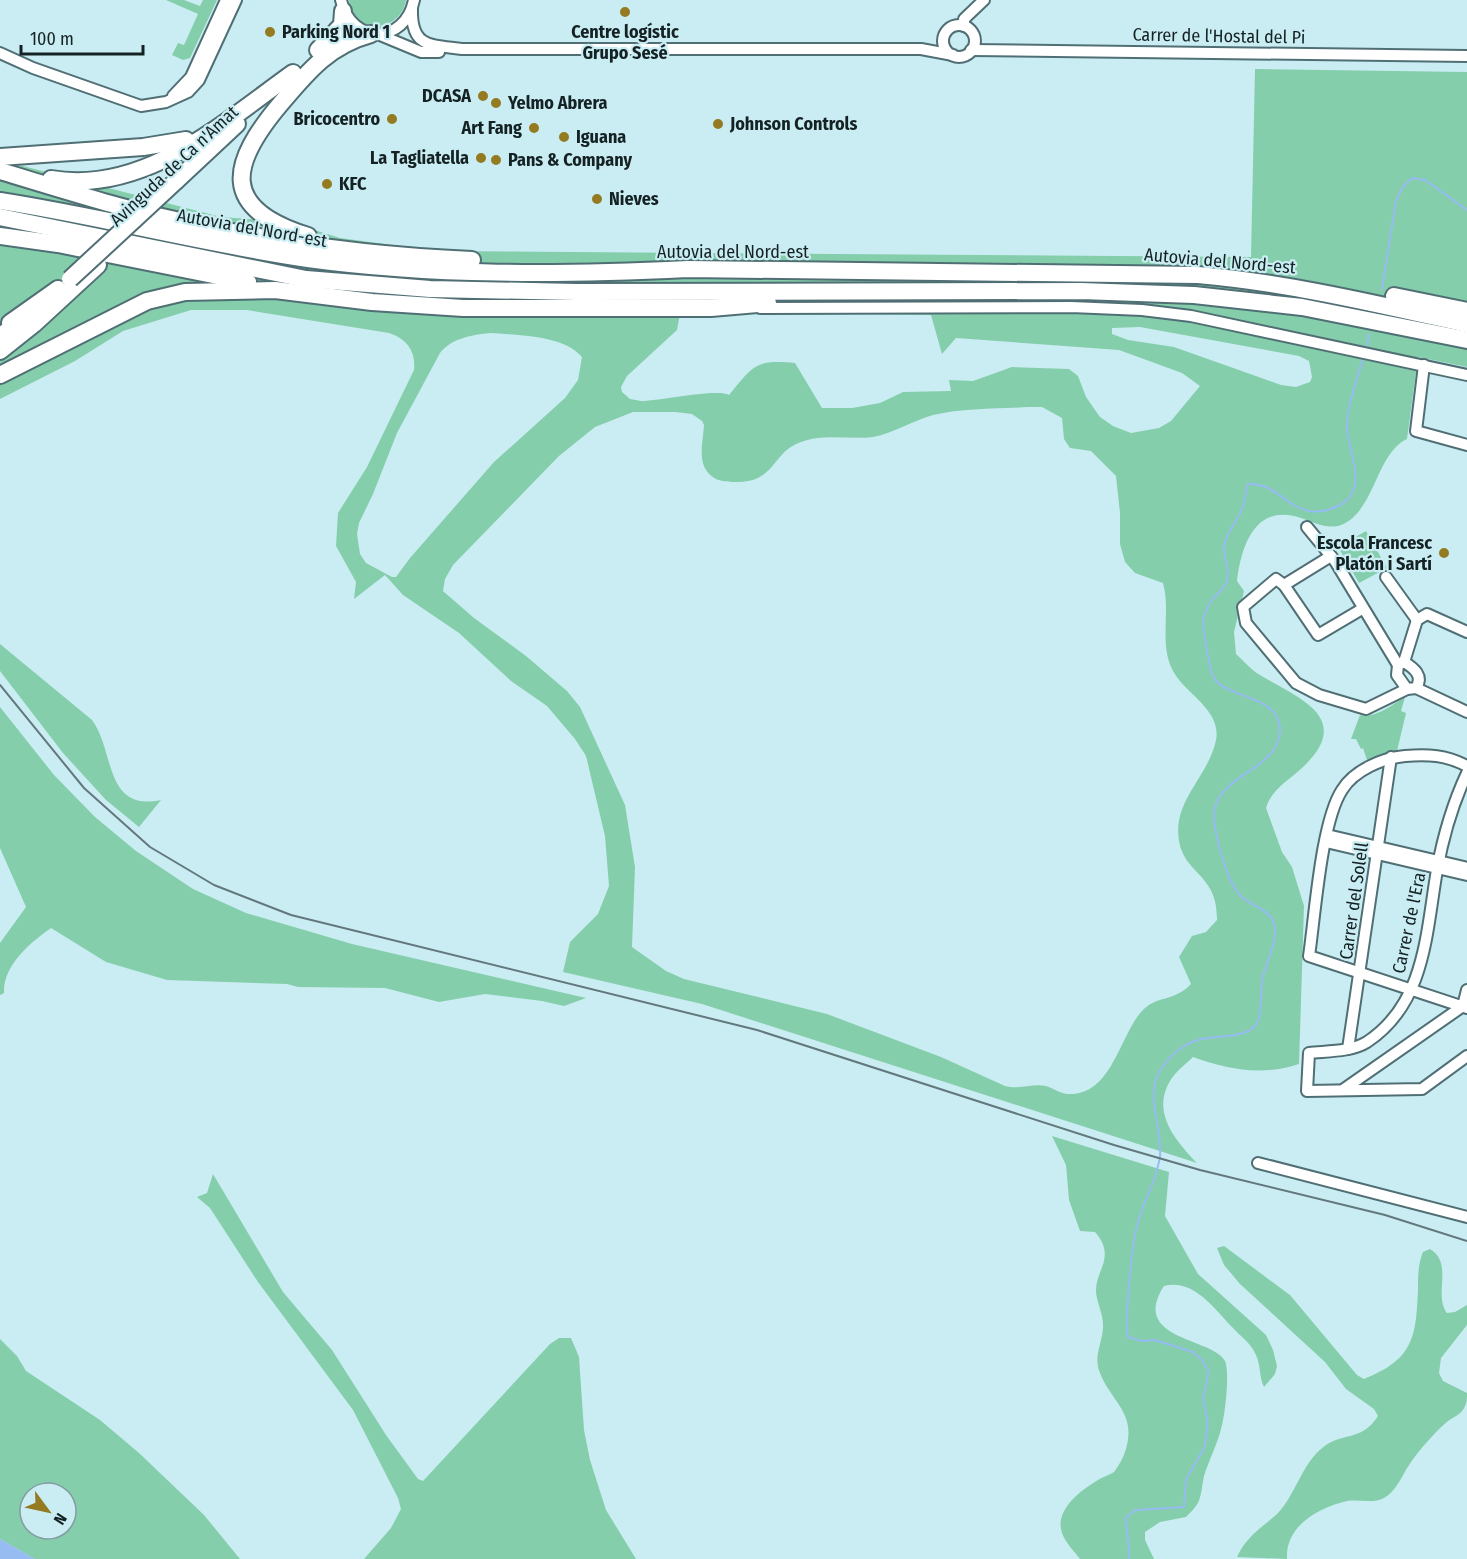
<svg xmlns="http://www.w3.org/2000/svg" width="1467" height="1559" viewBox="0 0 1467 1559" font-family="'Fira Sans Condensed',sans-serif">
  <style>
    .green { fill: #85ceab; fill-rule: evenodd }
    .water { fill: #96bcf2 }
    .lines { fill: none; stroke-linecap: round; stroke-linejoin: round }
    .stream { stroke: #96bcf2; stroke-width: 2 }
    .minor-casing { stroke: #506f75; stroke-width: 14 }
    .highway-casing { stroke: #506f75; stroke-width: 20 }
    .minor { stroke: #fff; stroke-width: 10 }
    .highway { stroke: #fff; stroke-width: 16 }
    .rail { stroke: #62787c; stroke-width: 2 }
    .highway-bridge-casing { stroke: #506f75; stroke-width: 20; stroke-linecap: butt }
    .highway-bridge { stroke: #fff; stroke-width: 16 }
    .poi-dot { fill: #947a21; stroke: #caedf3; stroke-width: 2 }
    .labels { text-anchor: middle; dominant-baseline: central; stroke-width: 4.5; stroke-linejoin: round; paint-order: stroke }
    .poi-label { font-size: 18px; font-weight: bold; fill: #152224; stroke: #caedf3; text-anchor: start }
    .street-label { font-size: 18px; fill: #152224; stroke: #caedf3 }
  </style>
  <rect width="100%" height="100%" fill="#caedf3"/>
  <!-- green -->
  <g class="green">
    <polygon points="166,0 184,0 200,6 203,0 217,0 190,58 183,60 172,55 178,43 184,45 198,14"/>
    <path d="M349,0H406C400,34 352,36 349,0Z"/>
    <path d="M1255,69L1467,72V367L1418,357L1407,439C1376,453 1375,512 1341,525C1328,530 1313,522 1301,518C1255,502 1241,547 1237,581L1244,591L1234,632L1236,654C1244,661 1251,670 1260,675C1300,699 1355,718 1302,768C1289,780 1271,790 1266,808L1282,852L1292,867L1304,906L1299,1064C1262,1076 1229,1070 1193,1057C1186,1064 1175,1072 1170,1081C1151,1113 1176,1141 1197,1163L702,1004L563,972L570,942L598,914L609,886L605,836L586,756L575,739L547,706L511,681L459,633L403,595L385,575L354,599L356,582L336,546L338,513L367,467L414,370C416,351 407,339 389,333L247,310H191L123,331L75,361L0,399V164L23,166L221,217L289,222L340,238L437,251L1251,257ZM793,313L931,315L942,354L956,338L1119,350L1182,373L1200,386L1171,421L1159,428L1131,433L1113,426L1100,417L1086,397L1078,376L1069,369L1012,367L973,381L949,380L951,391L903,392L880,403L852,408H822L795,363C755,359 753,366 729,395C718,388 659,401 641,401L630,399L622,392L621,387L627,376L677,330L680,314ZM1140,327L1299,356L1309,361L1312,377L1310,382L1296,387L1281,385L1174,347L1128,340L1112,334V328ZM490,333C517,335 564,335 582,357L578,380L565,398L494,462L410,558L396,577H392L366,563L360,554L357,534L359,523L373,494L397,433L440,353C452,338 472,335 490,333ZM1028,407H1042L1062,418L1064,439L1070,448L1091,451L1116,476L1120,513V544L1125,562L1135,573L1163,583C1171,611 1159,642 1172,669C1183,693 1222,709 1216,740C1209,776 1172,801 1179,841C1185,875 1218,874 1217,920L1206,932L1192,936L1179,957L1191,984C1173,1003 1157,994 1141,1012C1119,1038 1111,1096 1068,1094C1061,1094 1053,1088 1046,1086C1032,1083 1019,1090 1005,1086L941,1057L827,1014L684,979L666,971L632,947L635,867L625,805L580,707L567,691L526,656L474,618L443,591L445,579L453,565L559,456L595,427L633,412H675L692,414L702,421L704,425C703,444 695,468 716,479C723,482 731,482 739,482C776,481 772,452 801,442C824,433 849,440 873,437C894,433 912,421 933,415C963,408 997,409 1028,407Z"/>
    <polygon points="1366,531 1387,568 1359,583 1338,547"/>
    <path d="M0,644L92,720C115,751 104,812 161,800L139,827L106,800L63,753L0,671Z"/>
    <path d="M1405,697L1401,711L1406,713L1397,751L1368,763L1363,748L1361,749L1356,739H1351L1360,715C1375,719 1393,704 1405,697Z"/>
    <path d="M0,707L54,775L95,817L136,851L193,889L246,913L352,944L586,998L564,1006L542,1001L485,994L439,1002L385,988L298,987L287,984L167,980L106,962L51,928C31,942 3,965 4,993L0,995V943L26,907L0,848Z"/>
    <path d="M1052,1136L1169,1172L1165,1216L1198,1274L1266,1335L1273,1350L1277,1366L1275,1374L1264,1387C1259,1377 1261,1366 1256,1355C1251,1343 1241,1337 1232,1327C1215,1309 1193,1278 1164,1286C1129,1340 1213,1338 1225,1361C1230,1372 1225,1417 1221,1429C1217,1445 1209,1460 1204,1476C1202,1485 1202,1494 1198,1503C1195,1508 1190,1513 1186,1517L1160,1522L1145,1532V1540L1154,1559H1080C1074,1551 1065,1542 1062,1533C1054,1510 1081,1490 1098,1480C1102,1477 1110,1475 1114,1472C1118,1467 1123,1458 1125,1452C1138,1413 1111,1402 1100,1373C1093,1357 1102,1344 1103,1328C1104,1315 1097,1304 1096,1292C1095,1270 1117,1257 1095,1232L1080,1231L1069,1200L1066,1165Z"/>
    <polygon points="213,1174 283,1292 332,1350 386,1435 418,1479 423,1481 550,1344 559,1338 571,1338 579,1357 584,1430 590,1460 606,1510 636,1559 364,1559 391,1528 401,1509 398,1498 353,1410 258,1282 210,1208 197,1197 207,1193"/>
    <path d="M1224,1246L1290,1295L1357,1375L1364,1379C1414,1359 1416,1337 1418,1289C1418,1276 1418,1264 1423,1252L1430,1249C1454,1263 1433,1295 1447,1313L1455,1312L1467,1305V1325L1441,1358L1439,1373L1443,1381L1467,1393C1467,1398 1467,1402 1465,1406C1462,1414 1455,1416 1448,1421C1436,1431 1420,1449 1411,1462C1403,1473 1397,1491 1384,1498C1373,1504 1359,1499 1347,1501C1318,1508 1285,1526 1287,1559L1237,1557C1246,1537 1261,1528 1277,1514C1295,1496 1301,1466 1321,1449C1341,1431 1361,1443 1378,1416L1374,1409L1346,1389L1325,1362L1240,1284L1224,1265L1217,1248Z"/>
    <path d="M0,1339L17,1356L26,1371L100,1420L139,1453L204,1515L240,1559H35L0,1539ZM30,1493H66V1529H30Z"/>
  </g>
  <!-- water -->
  <polygon class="water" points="0,1539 35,1559 0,1559"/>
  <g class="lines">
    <!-- stream -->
    <g class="stream">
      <polyline points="1382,289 1396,201 1402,188 1412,178 1425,180 1467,210"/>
      <polyline points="1366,349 1369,334"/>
      <path d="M1129,1559C1130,1544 1126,1532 1126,1517L1136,1510L1184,1507L1186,1480L1205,1446L1208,1424L1203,1398L1209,1372L1202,1360L1193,1352L1155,1340L1142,1341L1128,1337C1124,1323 1132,1247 1136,1230C1141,1205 1157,1181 1160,1156C1163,1125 1142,1094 1163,1066C1170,1056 1183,1045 1195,1041C1212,1034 1254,1041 1259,1018C1262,1004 1260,990 1263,976C1267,960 1280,938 1273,921C1267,908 1251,906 1241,896C1227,883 1214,834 1214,814C1216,775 1278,770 1280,732C1282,693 1224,700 1213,676C1209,667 1203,630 1203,620C1204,615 1208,605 1211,601C1216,594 1224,590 1227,581C1231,568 1223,558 1224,546C1225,533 1238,521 1242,509C1245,501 1246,492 1248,484C1274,482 1285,506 1309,511C1320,513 1330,510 1340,505C1369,489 1349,453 1347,429C1346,406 1358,379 1363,357"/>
    </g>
    <defs>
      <g id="minor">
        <path d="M341,0C351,45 405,45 414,0"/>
        <path d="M412,9C411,48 431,45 462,49H921L953,55"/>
        <circle cx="959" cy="41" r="16"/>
        <polyline points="964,26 964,19 984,0"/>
        <polyline points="380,35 421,52 439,52"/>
        <polyline points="971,50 1467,56"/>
        <polyline points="0,53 33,68 141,106 166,102 188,92 199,80 236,0"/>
        <polyline points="173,96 191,77 226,0"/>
        <polyline points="760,308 1071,307 1142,310 1191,316 1467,375"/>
        <polyline points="1424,365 1416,431 1467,445"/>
        <polyline points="1307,527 1335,561 1398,665"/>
        <polyline points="1386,577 1417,620"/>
        <polyline points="1284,585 1331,556"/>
        <polyline points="1362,609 1318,635 1284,585 1276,579 1243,607 1246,623 1296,683 1319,695 1366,709 1407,689"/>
        <polyline points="1417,620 1427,614 1467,632"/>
        <path d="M1404,662C1414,668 1424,676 1416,688L1407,689L1397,675L1398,665Z"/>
        <polyline points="1404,662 1417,620"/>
        <polyline points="1416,688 1467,712"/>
        <path d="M1467,766C1446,755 1428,754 1405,756C1383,758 1354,770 1342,790C1321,822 1315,916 1309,956L1467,1008"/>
        <path d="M1467,773C1453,803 1443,837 1437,870C1426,932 1426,1003 1367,1042C1351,1052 1327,1051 1309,1053L1307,1091L1422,1089L1467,1056"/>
        <polyline points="1327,835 1464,867"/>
        <polyline points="1326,842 1467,875"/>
        <polyline points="1348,1049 1391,757"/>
        <polyline points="1344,1089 1463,1006 1467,990"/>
        <polyline points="1258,1163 1467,1217"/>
      </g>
      <g id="highway">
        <polyline points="318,50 342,25 343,11"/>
        <polyline points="0,157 143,147 186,140"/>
        <path d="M0,171C60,189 119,208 180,221C275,243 374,256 472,260"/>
        <path d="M51,179C144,195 223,123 293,73"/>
        <polyline points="176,181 237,124"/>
        <path d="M0,201C103,217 204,244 308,259C433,276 562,275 688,269L1198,275C1289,283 1377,304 1467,324"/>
        <polyline points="0,217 306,279 430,289 576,292 1081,291 1194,295 1302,307 1467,340"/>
        <polyline points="0,236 58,244 248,282"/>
        <path d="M308,236C218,208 230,163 282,102C309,70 330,45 371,34"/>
        <polyline points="1394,296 1467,311"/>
        <polyline points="10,323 58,289"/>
        <polyline points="0,336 22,321"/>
        <polyline points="0,351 34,324 98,265"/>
        <polyline points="0,375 147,301 185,292 275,290 372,302 463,308 711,308 768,303"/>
      </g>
    </defs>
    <!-- minor casing -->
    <use href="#minor" class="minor-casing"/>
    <!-- highway casing -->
    <use href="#highway" class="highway-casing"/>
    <!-- minor -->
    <use href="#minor" class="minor"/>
    <!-- highway -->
    <use href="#highway" class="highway"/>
    <!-- rail -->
    <polyline class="rail" points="0,685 84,788 150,847 214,885 291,915 757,1030 1114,1145 1200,1170 1385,1215 1467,1241"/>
    <defs>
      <polyline id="highway-bridge" points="70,279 176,181"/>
    </defs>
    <!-- highway-bridge casing -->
    <use href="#highway-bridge" class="highway-bridge-casing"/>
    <!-- highway-bridge -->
    <use href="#highway-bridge" class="highway-bridge"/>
  </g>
  <!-- markers -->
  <g class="poi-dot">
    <circle cx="625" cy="12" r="6"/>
    <circle cx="270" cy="32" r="6"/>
    <circle cx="483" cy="96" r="6"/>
    <circle cx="496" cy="103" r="6"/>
    <circle cx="392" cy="119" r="6"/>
    <circle cx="718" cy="124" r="6"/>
    <circle cx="534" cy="128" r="6"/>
    <circle cx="564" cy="137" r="6"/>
    <circle cx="481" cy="158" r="6"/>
    <circle cx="496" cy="160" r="6"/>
    <circle cx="327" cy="184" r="6"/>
    <circle cx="597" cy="199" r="6"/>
    <circle cx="1444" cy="553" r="6"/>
  </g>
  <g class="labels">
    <!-- poi labels -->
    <g class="poi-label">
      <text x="282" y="32">Parking Nord 1</text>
      <text x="625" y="32" text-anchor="middle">Centre logístic<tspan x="625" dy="21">Grupo Sesé</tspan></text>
      <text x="471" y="96" text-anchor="end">DCASA</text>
      <text x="508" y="103">Yelmo Abrera</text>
      <text x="380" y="119" text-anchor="end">Bricocentro</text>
      <text x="730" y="124">Johnson Controls</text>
      <text x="522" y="128" text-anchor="end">Art Fang</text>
      <text x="576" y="137">Iguana</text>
      <text x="469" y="158" text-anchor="end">La Tagliatella</text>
      <text x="508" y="160">Pans &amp; Company</text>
      <text x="339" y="184">KFC</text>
      <text x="609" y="199">Nieves</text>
      <text x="1432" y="543" text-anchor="end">Escola Francesc<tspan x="1432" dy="21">Platón i Sartí</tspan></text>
    </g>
    <!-- street labels -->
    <g class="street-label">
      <text transform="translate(1219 36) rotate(1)">Carrer de l'Hostal del Pi</text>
      <text transform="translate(174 166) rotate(-43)">Avinguda de Ca n'Amat</text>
      <text transform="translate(252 228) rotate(10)">Autovia del Nord-est</text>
      <text x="733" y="252">Autovia del Nord-est</text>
      <text transform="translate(1220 261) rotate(5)">Autovia del Nord-est</text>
      <text transform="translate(1354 901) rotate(-82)">Carrer del Solell</text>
      <text transform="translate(1409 923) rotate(-78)">Carrer de l'Era</text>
    </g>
  </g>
  <!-- north arrow -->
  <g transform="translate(48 1511) rotate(123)"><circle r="28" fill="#caedf3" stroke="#829ca0" stroke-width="1.5"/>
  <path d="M0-4.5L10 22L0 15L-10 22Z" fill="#947a21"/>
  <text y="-9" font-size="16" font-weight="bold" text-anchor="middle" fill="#152224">N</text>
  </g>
  <!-- scale -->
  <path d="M21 45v9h122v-9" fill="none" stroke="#152224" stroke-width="3"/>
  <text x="30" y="45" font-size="18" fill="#152224" stroke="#caedf3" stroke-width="4.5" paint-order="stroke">100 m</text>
</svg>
